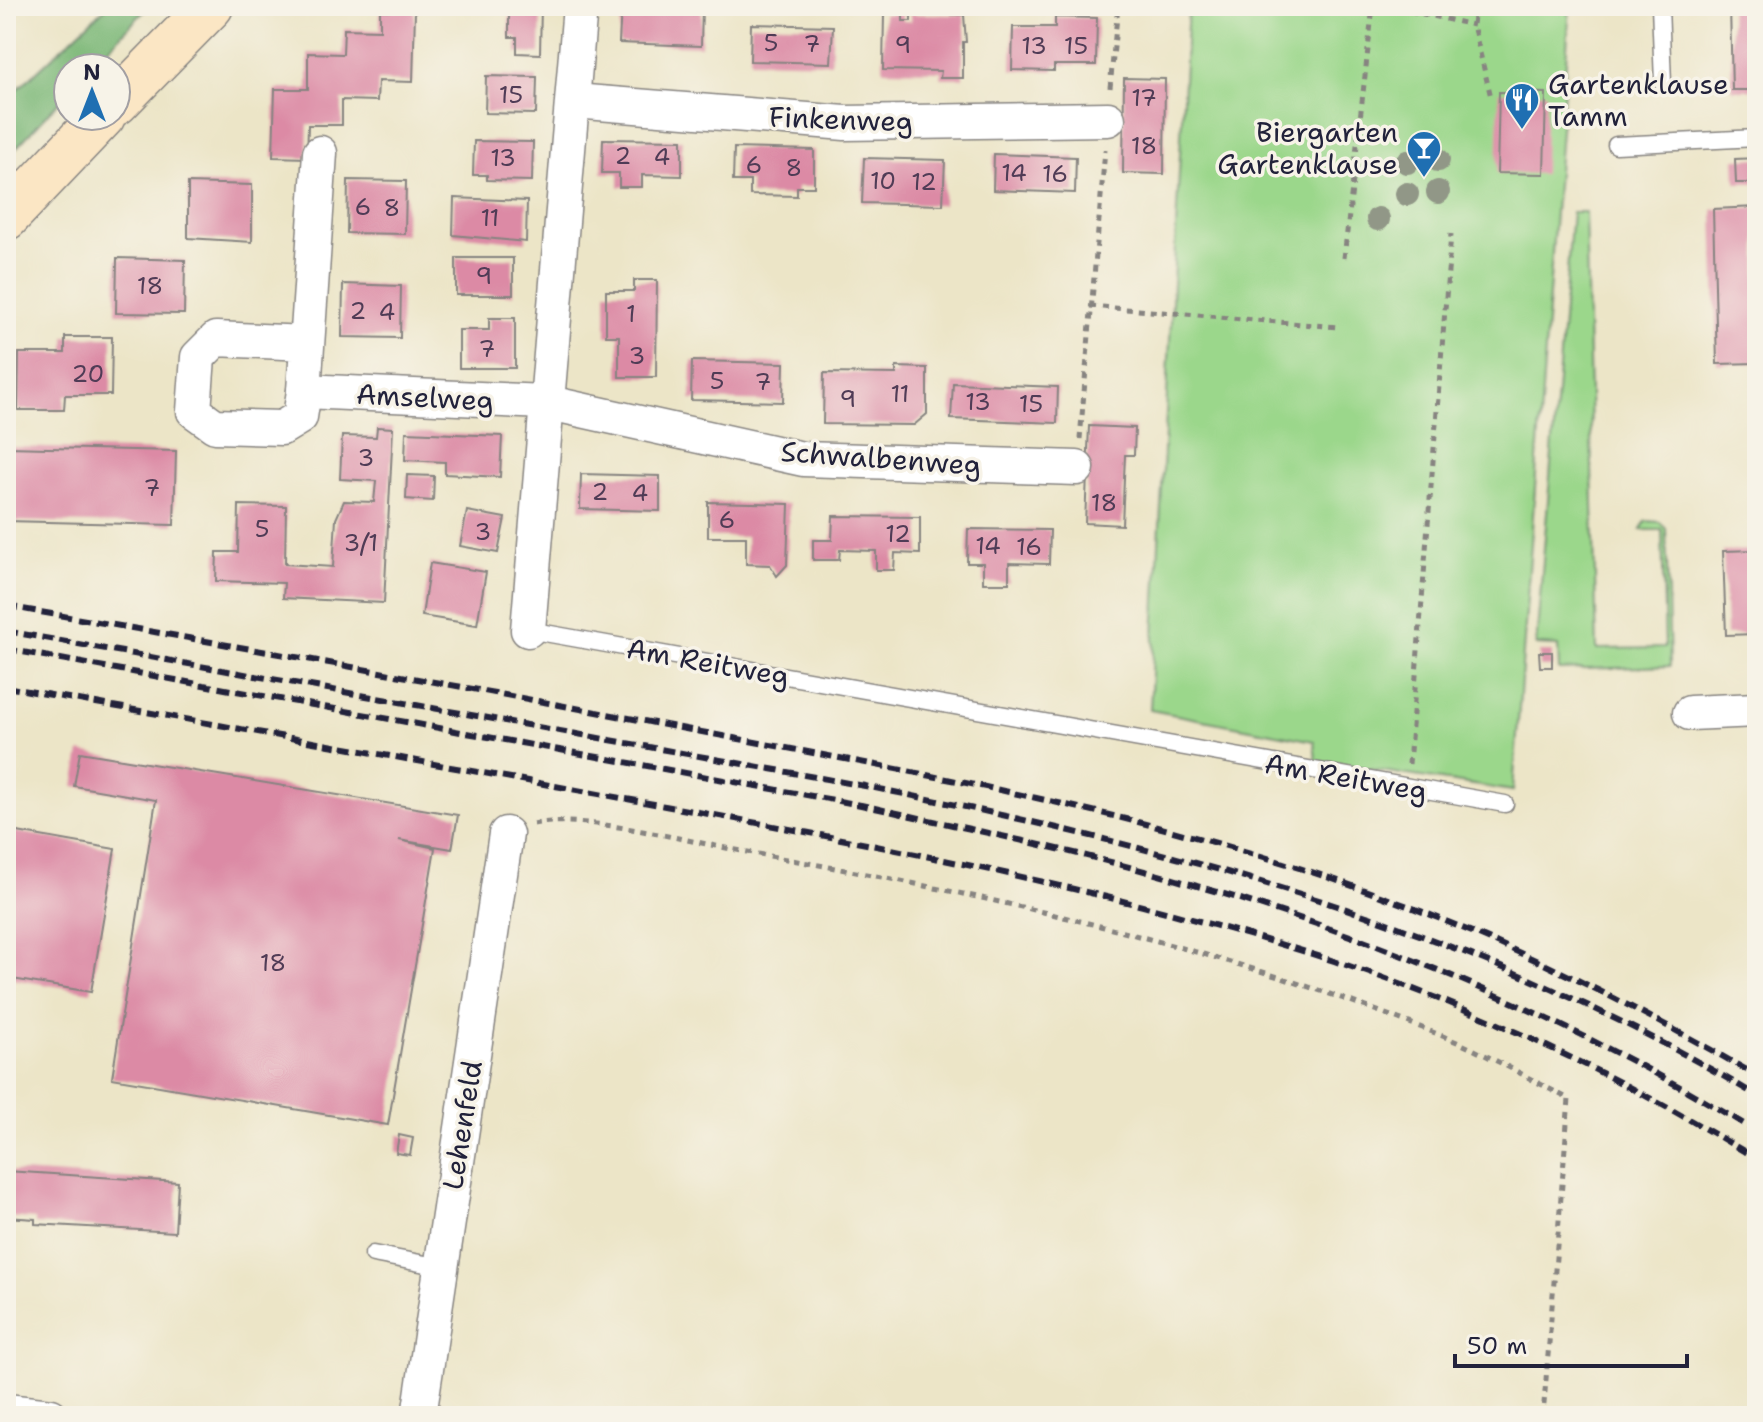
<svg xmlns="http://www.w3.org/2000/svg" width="1763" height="1422" viewBox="0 0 1763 1422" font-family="'Shantell Sans',sans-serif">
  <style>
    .green { fill: #9bd78b; stroke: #5e7c63; stroke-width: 2 }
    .forest { fill: #7cb877; stroke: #4f6d59; stroke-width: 2 }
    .building { fill: #dc8aa5 }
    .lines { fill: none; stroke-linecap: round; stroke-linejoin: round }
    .service-casing { stroke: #878481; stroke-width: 19 }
    .minor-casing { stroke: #878481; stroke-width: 37 }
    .secondary-casing { stroke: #878481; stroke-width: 47 }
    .path { stroke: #878481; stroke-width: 5; stroke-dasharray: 6 6; stroke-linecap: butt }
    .service { stroke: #fff; stroke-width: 16 }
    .minor { stroke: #fff; stroke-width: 34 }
    .secondary { stroke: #fbe6c4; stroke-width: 44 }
    .rail { stroke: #22223b; stroke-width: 6; stroke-dasharray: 12 6; stroke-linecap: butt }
    .tree { fill: #919787 }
    .labels { text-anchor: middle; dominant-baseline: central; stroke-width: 7; stroke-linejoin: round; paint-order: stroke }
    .number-label { font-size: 24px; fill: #503c56 }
    .poi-label { font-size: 28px; fill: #22223b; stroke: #f7f3e8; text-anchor: start }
    .street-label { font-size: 28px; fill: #22223b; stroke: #f7f3e8 }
  </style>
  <rect width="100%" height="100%" fill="#f7f3e8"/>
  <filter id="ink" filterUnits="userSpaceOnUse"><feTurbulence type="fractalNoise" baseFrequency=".0125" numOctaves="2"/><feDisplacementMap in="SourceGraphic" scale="16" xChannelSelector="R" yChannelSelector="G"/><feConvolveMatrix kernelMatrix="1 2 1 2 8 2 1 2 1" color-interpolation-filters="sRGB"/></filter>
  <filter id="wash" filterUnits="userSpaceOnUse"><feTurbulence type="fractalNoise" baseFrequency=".006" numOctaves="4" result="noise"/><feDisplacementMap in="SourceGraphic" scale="32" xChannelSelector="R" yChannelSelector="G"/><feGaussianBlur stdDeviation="1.8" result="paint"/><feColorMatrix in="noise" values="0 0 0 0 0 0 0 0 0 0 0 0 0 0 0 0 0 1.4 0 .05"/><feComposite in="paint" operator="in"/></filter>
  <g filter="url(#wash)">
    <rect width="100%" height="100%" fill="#ece5c7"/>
    <!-- green -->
    <g class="green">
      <polygon points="1188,6 1570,6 1513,791 1316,761 1314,741 1150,710"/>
      <polygon points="1572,212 1585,212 1597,649 1665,648 1662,530 1641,530 1646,521 1660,522 1666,529 1670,666 1559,670 1558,646 1536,645"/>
    </g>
    <!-- forest -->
    <polygon class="forest" points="107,6 149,6 90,68 68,68 68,92 6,159 6,100"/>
    <g id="blocks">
      <!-- building -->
      <g class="building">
        <polygon points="518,6 541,6 540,54 517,53 517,37 509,37 509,15 518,15"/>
        <polygon points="621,6 702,9 701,46 619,43"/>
        <polygon points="1730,6 1757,6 1757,90 1732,90"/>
        <polygon points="380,10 415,11 413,82 378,81 377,101 342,100 342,125 308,125 307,158 273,157 275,89 308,89 308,53 343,54 344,29 380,30"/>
        <polygon points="884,14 903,14 903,21 911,21 911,14 964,15 966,42 963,42 963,78 940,78 941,71 883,70"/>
        <polygon points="1055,17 1097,18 1096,65 1054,65 1054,71 1012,70 1013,27 1055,27"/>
        <polygon points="751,24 833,26 831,63 750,61"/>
        <polygon points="486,76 537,77 536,114 485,113"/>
        <polygon points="1124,78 1165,79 1164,174 1123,173"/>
        <polygon points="1499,92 1546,93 1544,174 1497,173"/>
        <polygon points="603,139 682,140 682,176 642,175 642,187 619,187 619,173 602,173"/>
        <polygon points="474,141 533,142 532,181 487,180 487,175 473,175"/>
        <polygon points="734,148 814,150 814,187 797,187 797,196 750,195 750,181 733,181"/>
        <polygon points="994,154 1076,157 1075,193 993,190"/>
        <polygon points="864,158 945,160 943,205 862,203"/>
        <polygon points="1757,158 1757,183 1736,183 1735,159"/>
        <polygon points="348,180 406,181 405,234 347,233"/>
        <polygon points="188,183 252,185 252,242 188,238"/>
        <polygon points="454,198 527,201 526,242 453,235"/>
        <polygon points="1757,207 1757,363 1717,364 1713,209"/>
        <polygon points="117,258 185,260 184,314 116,313"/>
        <rect x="456" y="258" width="57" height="37"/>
        <polygon points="634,280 657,280 656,377 619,377 619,336 606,336 606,291 634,291"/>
        <polygon points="343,284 401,286 400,338 342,337"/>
        <polygon points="489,318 515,318 515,368 459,368 459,330 489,330"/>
        <polygon points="65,337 112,337 111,395 65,395 64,410 18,410 19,353 65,353"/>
        <polygon points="692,361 784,363 783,402 691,400"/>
        <polygon points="896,367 927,368 927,414 914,425 823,424 824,373 896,374"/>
        <polygon points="953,383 1058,387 1057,423 951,419"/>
        <polygon points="1089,426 1135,428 1134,455 1125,455 1122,525 1085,523"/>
        <polygon points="377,427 393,428 384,603 283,598 284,583 216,581 217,552 238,552 239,505 286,506 285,564 333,567 336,519 344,501 374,502 376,481 340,479 342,436 376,437"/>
        <polygon points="406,432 502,436 500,477 445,474 445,462 405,460"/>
        <polygon points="6,447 176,451 174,525 6,521"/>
        <polygon points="581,474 660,476 660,511 580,509"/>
        <polygon points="407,475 434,476 433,501 406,499"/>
        <polygon points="708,502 789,504 787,565 777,576 770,565 746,564 746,537 708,537"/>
        <polygon points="467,511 505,518 498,553 460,546"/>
        <polygon points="833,516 920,517 920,554 895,553 894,570 876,570 876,551 840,550 839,560 813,560 813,540 832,540"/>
        <polygon points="968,529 1050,530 1049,564 1009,563 1009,583 983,583 983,563 967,563"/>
        <polygon points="1757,550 1757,634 1726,635 1723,551"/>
        <polygon points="430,563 486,572 477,625 422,616"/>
        <polygon points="1539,652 1552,652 1552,667 1540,667"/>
        <polygon points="80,752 458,815 452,849 399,840 435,848 388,1125 112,1078 156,800 74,786"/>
        <polygon points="6,830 115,849 91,992 6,978"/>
        <polygon points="399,1135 413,1138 410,1155 396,1153"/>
        <polygon points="6,1171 178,1182 175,1232 35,1224 35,1219 6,1217"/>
      </g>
    </g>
  </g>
  <g filter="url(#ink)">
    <use href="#blocks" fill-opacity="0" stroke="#878481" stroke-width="2"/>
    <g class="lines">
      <defs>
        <g id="service">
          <polyline points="1660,6 1663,83"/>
          <polyline points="1616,145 1757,138"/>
          <polyline points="528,630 1505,804"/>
          <polyline points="373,1254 441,1267"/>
        </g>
        <g id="minor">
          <polyline points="574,101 845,123 1108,119"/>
          <polyline points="306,343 216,339 198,357 194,411 215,426 282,428 300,417 304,391 320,153"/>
          <polyline points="304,391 545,402 803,459 1077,468"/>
          <polyline points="528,630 580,6"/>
          <polyline points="1690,713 1757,710"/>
          <polyline points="6,1411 51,1416"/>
          <polyline points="419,1416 506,834"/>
        </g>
        <g id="secondary">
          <polyline points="116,103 211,6"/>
          <polyline points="6,218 103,116"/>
        </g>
      </defs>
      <!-- service casing -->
      <use href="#service" class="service-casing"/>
      <!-- minor casing -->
      <use href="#minor" class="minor-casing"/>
      <!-- secondary casing -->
      <use href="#secondary" class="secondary-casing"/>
      <!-- path -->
      <g class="path">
        <polyline points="1387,6 1473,25"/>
        <polyline points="1475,6 1473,25 1491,97"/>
        <polyline points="1110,88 1118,6"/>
        <polyline points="1344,258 1373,6"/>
        <polyline points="1090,306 1338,327"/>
        <polyline points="1080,439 1105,150"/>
        <polyline points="1409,764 1451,234"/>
        <path d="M533,824C588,814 685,841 742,851C980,893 1220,946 1445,1037C1487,1054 1528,1078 1569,1099L1543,1416"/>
      </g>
      <!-- service -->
      <use href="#service" class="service"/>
      <!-- minor -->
      <use href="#minor" class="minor"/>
      <!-- secondary -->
      <use href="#secondary" class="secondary"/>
      <!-- rail -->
      <g class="rail">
        <path d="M6,606C235,646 463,686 691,730C924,774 1163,815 1386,898C1514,945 1638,1007 1757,1076"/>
        <path d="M6,631L865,786C1181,850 1478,928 1757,1096"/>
        <path d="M6,649L861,805C974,830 1087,853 1197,886C1394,943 1582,1025 1757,1132"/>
        <path d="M6,687C226,726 445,766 665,806C891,847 1116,891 1334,961C1482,1009 1625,1080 1757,1159"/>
      </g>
    </g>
    <!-- trees -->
    <g class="tree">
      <circle cx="1438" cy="160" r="12"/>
      <circle cx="1407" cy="162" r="12"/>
      <circle cx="1438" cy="192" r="12"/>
      <circle cx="1407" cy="194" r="12"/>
      <circle cx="1378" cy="219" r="12"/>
    </g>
  </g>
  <!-- icons -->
  <defs>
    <symbol id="restaurant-pin" viewBox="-11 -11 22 30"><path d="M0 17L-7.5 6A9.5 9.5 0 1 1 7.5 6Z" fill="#1f6fb2" stroke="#f7f3e8"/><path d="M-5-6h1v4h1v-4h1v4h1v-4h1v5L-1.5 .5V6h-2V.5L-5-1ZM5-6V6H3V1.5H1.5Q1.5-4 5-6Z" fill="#fff"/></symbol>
    <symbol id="bar-pin" viewBox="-11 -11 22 30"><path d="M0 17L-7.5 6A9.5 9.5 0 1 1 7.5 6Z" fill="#1f6fb2" stroke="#f7f3e8"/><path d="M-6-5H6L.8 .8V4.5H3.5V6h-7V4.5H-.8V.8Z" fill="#fff"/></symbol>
  </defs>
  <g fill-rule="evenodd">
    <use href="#restaurant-pin" x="1502" y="80" width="40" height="54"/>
    <use href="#bar-pin" x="1404" y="128" width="40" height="54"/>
  </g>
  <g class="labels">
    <!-- number labels -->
    <g class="number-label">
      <text x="771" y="43">5</text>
      <text x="812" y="44">7</text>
      <text x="903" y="45">9</text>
      <text x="1034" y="46">13</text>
      <text x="1076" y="46">15</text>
      <text x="511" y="95">15</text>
      <text x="1144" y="98">17</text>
      <text x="1144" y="146">18</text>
      <text x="623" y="156">2</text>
      <text x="662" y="157">4</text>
      <text x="503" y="158">13</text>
      <text x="754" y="165">6</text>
      <text x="794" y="168">8</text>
      <text x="1014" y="173">14</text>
      <text x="1055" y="174">16</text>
      <text x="883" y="181">10</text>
      <text x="924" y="182">12</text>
      <text x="363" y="207">6</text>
      <text x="392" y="208">8</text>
      <text x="490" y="218">11</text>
      <text x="484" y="276">9</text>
      <text x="150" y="286">18</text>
      <text x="358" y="311">2</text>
      <text x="387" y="312">4</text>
      <text x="631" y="314">1</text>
      <text x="487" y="349">7</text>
      <text x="637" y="356">3</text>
      <text x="88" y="374">20</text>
      <text x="717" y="381">5</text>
      <text x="763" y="382">7</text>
      <text x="900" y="394">11</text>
      <text x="848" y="399">9</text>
      <text x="978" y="402">13</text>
      <text x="1031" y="404">15</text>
      <text x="366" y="458">3</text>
      <text x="152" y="488">7</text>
      <text x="600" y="492">2</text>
      <text x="640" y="493">4</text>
      <text x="1104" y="503">18</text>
      <text x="727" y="520">6</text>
      <text x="262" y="529">5</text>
      <text x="483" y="532">3</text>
      <text x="898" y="534">12</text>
      <text x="361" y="543">3/1</text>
      <text x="988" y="546">14</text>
      <text x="1029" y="547">16</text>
      <text x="273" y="963">18</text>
    </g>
    <!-- poi labels -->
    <g class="poi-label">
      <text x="1548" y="84">Gartenklause<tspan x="1548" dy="32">Tamm</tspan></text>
      <text x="1398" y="132" text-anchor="end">Biergarten<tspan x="1398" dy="32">Gartenklause</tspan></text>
    </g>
    <!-- street labels -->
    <g class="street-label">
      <text transform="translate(841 119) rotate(2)">Finkenweg</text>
      <text transform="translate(425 397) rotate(3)">Amselweg</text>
      <text transform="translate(881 458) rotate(4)">Schwalbenweg</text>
      <text transform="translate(708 662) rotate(10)">Am Reitweg</text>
      <text transform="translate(1346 777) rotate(10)">Am Reitweg</text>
      <text transform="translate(462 1125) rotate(-81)">Lehenfeld</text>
    </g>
  </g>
  <!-- margin -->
  <rect width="1763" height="1422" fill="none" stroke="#f7f3e8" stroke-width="32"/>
  <!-- north arrow -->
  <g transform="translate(92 92)"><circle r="38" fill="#f7f3e8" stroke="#a29fa3" stroke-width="2"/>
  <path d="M0-6L14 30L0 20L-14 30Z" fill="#1f6fb2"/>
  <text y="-12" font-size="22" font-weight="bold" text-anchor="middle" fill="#22223b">N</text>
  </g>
  <!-- scale -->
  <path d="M1455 1354v12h232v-12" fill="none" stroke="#22223b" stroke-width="4"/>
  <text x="1467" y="1354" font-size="24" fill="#22223b" stroke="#f7f3e8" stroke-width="6" paint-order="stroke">50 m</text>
</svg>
